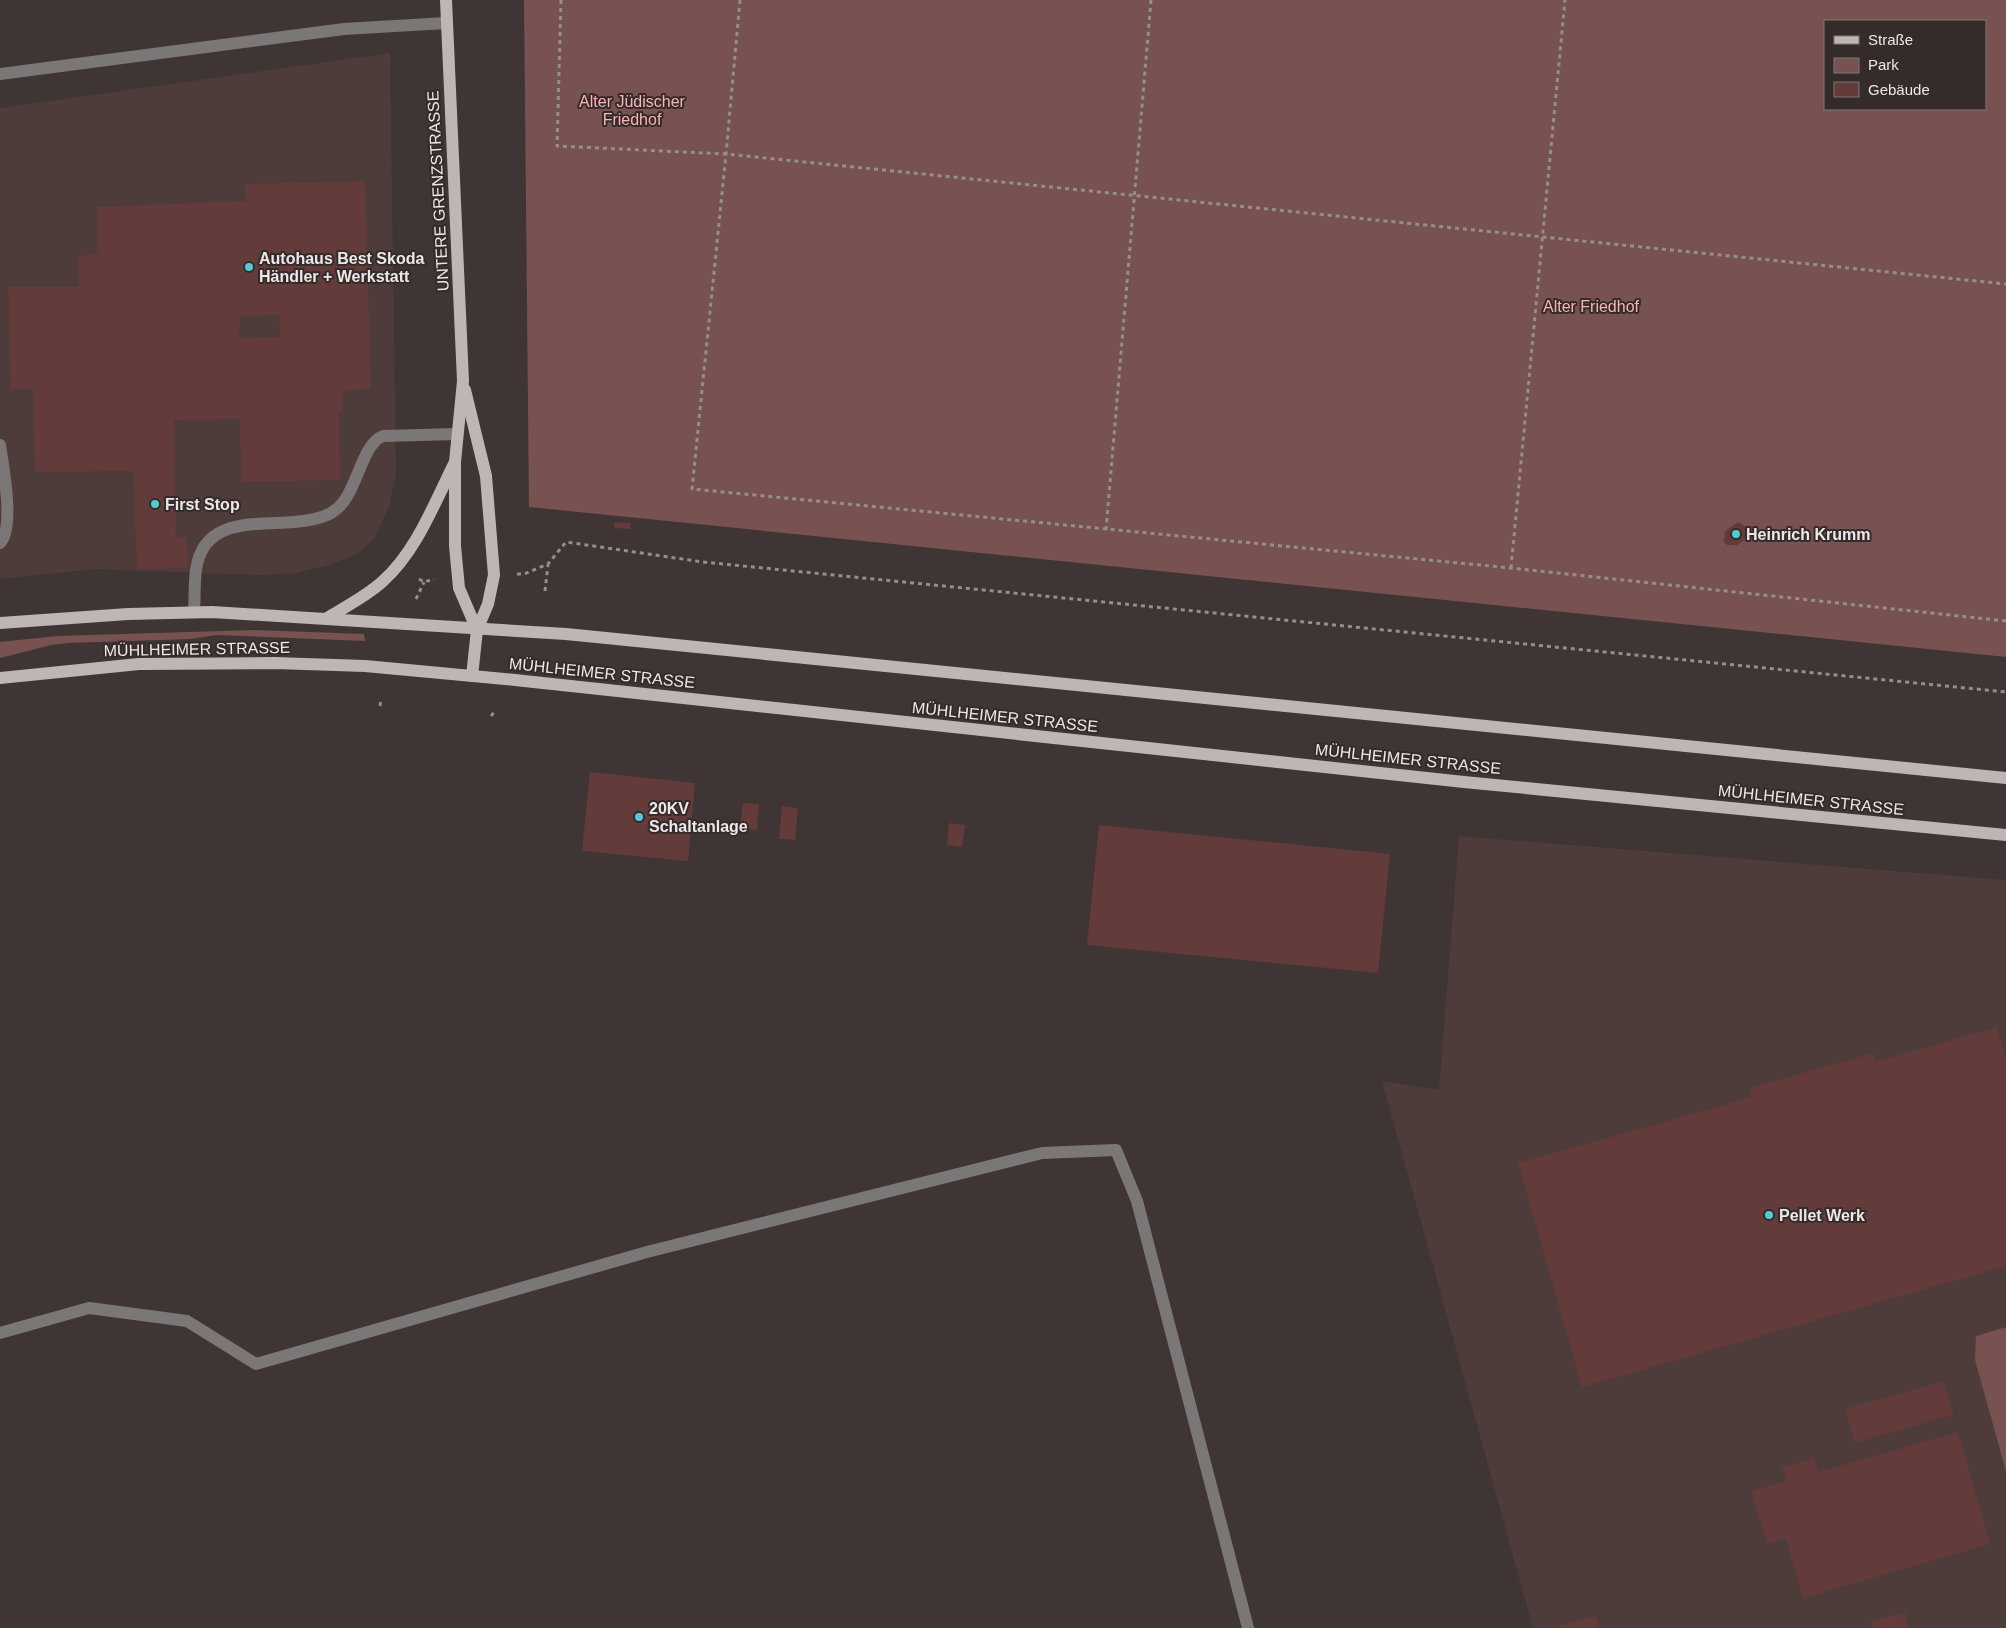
<svg xmlns="http://www.w3.org/2000/svg" width="2006" height="1628" viewBox="0 0 2006 1628" font-family="Helvetica,sans-serif">
  <style>
    .built { fill: #4e3c3b }
    .green { fill: #775251; fill-rule: evenodd }
    .building { fill: #623b3a; fill-rule: evenodd }
    .lines { fill: none; stroke-linecap: round; stroke-linejoin: round }
    .path { stroke: #968d8d; stroke-width: 3; stroke-dasharray: 4 4; stroke-linecap: butt }
    .minor { stroke: #7c7777; stroke-width: 12 }
    .major { stroke: #c0b5b5; stroke-width: 12 }
    .poi-dot { fill: #51ccd4; stroke: #342b2a; stroke-width: 2 }
    .labels { text-anchor: middle; dominant-baseline: central; stroke-width: 4; stroke-linejoin: round; paint-order: stroke }
    .park-label { font-size: 16px; fill: #fcb4b2; stroke: #342b2a }
    .street-label { font-size: 16px; fill: #eee7e7; stroke: #342b2a }
    .poi-label { font-size: 16px; font-weight: bold; fill: #eee7e7; stroke: #342b2a; text-anchor: start }
  </style>
  <rect width="100%" height="100%" fill="#3f3534"/>
  <!-- built -->
  <g class="built">
    <polygon points="390,53 396,475 389,507 374,539 356,555 325,566 291,574 258,575 96,569 0,579 0,108"/>
    <polygon points="1459,836 2006,880 2006,1327 1976,1336 2006,1443 2006,1628 1533,1628 1382,1081 1439,1090"/>
  </g>
  <!-- green -->
  <g class="green">
    <path d="M524,0H2006V657L529,507ZM1825,21H1985V109H1825Z"/>
    <polygon points="255,630 364,634 365,641 216,635 191,639 68,643 51,645 0,658 0,642 57,636"/>
    <polygon points="2006,1327 2006,1471 1975,1360 1976,1336"/>
  </g>
  <!-- building -->
  <g class="building">
    <path d="M365,181L371,389L343,390V411H339L340,480L241,482L240,419L174,420L176,538L187,537L188,568L137,569L133,471L35,472L33,389H11L8,287H79L78,257L97,252V207L246,201L244,184ZM279,315L280,337L238,338L241,316Z"/>
    <polygon points="614,522 631,523 630,529 614,528"/>
    <polygon points="1738,522 1746,527 1748,533 1746,539 1737,545 1727,545 1724,542 1725,531"/>
    <polygon points="590,772 695,783 688,861 582,851"/>
    <polygon points="743,803 759,804 757,830 740,828"/>
    <polygon points="782,806 798,808 795,840 779,839"/>
    <polygon points="949,823 965,825 962,847 947,845"/>
    <polygon points="1099,825 1390,854 1378,973 1087,945"/>
    <polygon points="1997,1027 2006,1059 2006,1266 1582,1387 1518,1163 1753,1097 1750,1088 1873,1053 1876,1062"/>
    <polygon points="1944,1381 1953,1415 1855,1443 1845,1409"/>
    <polygon points="1958,1432 1990,1544 1803,1598 1786,1538 1768,1543 1767,1545 1751,1489 1754,1490 1786,1481 1782,1465 1784,1467 1814,1458 1818,1472"/>
    <polygon points="1905,1612 1908,1628 1872,1628 1870,1622"/>
    <polygon points="1596,1616 1599,1628 1554,1628 1554,1627"/>
  </g>
  <g class="lines">
    <!-- path -->
    <g class="path">
      <polyline points="561,0 557,146 726,154 2006,284"/>
      <polyline points="740,0 726,154 692,489 1511,568 2006,621"/>
      <polyline points="1106,530 1151,0"/>
      <polyline points="1511,568 1565,0"/>
      <polyline points="517,574 524,574 548,564 566,542 703,562 2006,692"/>
      <polyline points="419,579 424,582 434,579"/>
      <polyline points="545,591 548,565"/>
      <polyline points="416,599 424,582"/>
      <polyline points="380,706 381,699"/>
      <polyline points="491,716 495,711"/>
    </g>
    <!-- minor -->
    <g class="minor">
      <polyline points="0,74 344,29 446,23"/>
      <path d="M0,445C3,466 15,527 0,543"/>
      <path d="M194,612C195,598 194,584 196,570C203,518 254,525 294,522C305,521 325,518 334,511C358,495 360,445 383,436L457,434"/>
      <polyline points="0,1333 89,1308 187,1321 256,1364 647,1252 1042,1153 1116,1150 1137,1201 1248,1628"/>
    </g>
    <!-- major -->
    <g class="major">
      <polyline points="446,0 463,381 455,462 455,546 459,588 477,630"/>
      <polyline points="465,390 486,476 494,575 488,604 477,630 472,676"/>
      <path d="M327,618C345,607 365,597 382,582C416,552 434,504 454,464"/>
      <polyline points="0,623 128,614 212,612 566,634 2006,778"/>
      <polyline points="0,678 139,664 275,663 365,666 515,680 1464,782 2006,835"/>
    </g>
  </g>
  <!-- markers -->
  <g class="poi-dot">
    <circle cx="249" cy="267" r="5"/>
    <circle cx="155" cy="504" r="5"/>
    <circle cx="1736" cy="534" r="5"/>
    <circle cx="639" cy="817" r="5"/>
    <circle cx="1769" cy="1215" r="5"/>
  </g>
  <g class="labels">
    <!-- park labels -->
    <g class="park-label">
      <text x="632" y="101">Alter Jüdischer<tspan x="632" dy="18">Friedhof</tspan></text>
      <text x="1591" y="306">Alter Friedhof</text>
    </g>
    <!-- street labels -->
    <g class="street-label">
      <text transform="translate(438 191) rotate(-93)">UNTERE GRENZSTRASSE</text>
      <text transform="translate(197 649) rotate(-1)">MÜHLHEIMER STRASSE</text>
      <text transform="translate(602 673) rotate(6)">MÜHLHEIMER STRASSE</text>
      <text transform="translate(1005 717) rotate(6)">MÜHLHEIMER STRASSE</text>
      <text transform="translate(1408 759) rotate(6)">MÜHLHEIMER STRASSE</text>
      <text transform="translate(1811 800) rotate(6)">MÜHLHEIMER STRASSE</text>
    </g>
    <!-- poi labels -->
    <g class="poi-label">
      <text x="259" y="258">Autohaus Best Skoda<tspan x="259" dy="18">Händler + Werkstatt</tspan></text>
      <text x="165" y="504">First Stop</text>
      <text x="1746" y="534">Heinrich Krumm</text>
      <text x="649" y="808">20KV<tspan x="649" dy="18">Schaltanlage</tspan></text>
      <text x="1779" y="1215">Pellet Werk</text>
    </g>
  </g>
  <!-- legend -->
  <rect x="1824" y="20" width="162" height="90" fill="#342b2a" stroke="#7e7676"/>
  <rect x="1834" y="36" width="25" height="8" fill="#c0b5b5" stroke="#7e7676"/>
  <text x="1868" y="45" font-size="15" fill="#eee7e7">Straße</text>
  <rect x="1834" y="58" width="25" height="15" fill="#775251" stroke="#7e7676"/>
  <text x="1868" y="70" font-size="15" fill="#eee7e7">Park</text>
  <rect x="1834" y="82" width="25" height="15" fill="#623b3a" stroke="#7e7676"/>
  <text x="1868" y="95" font-size="15" fill="#eee7e7">Gebäude</text>
</svg>
